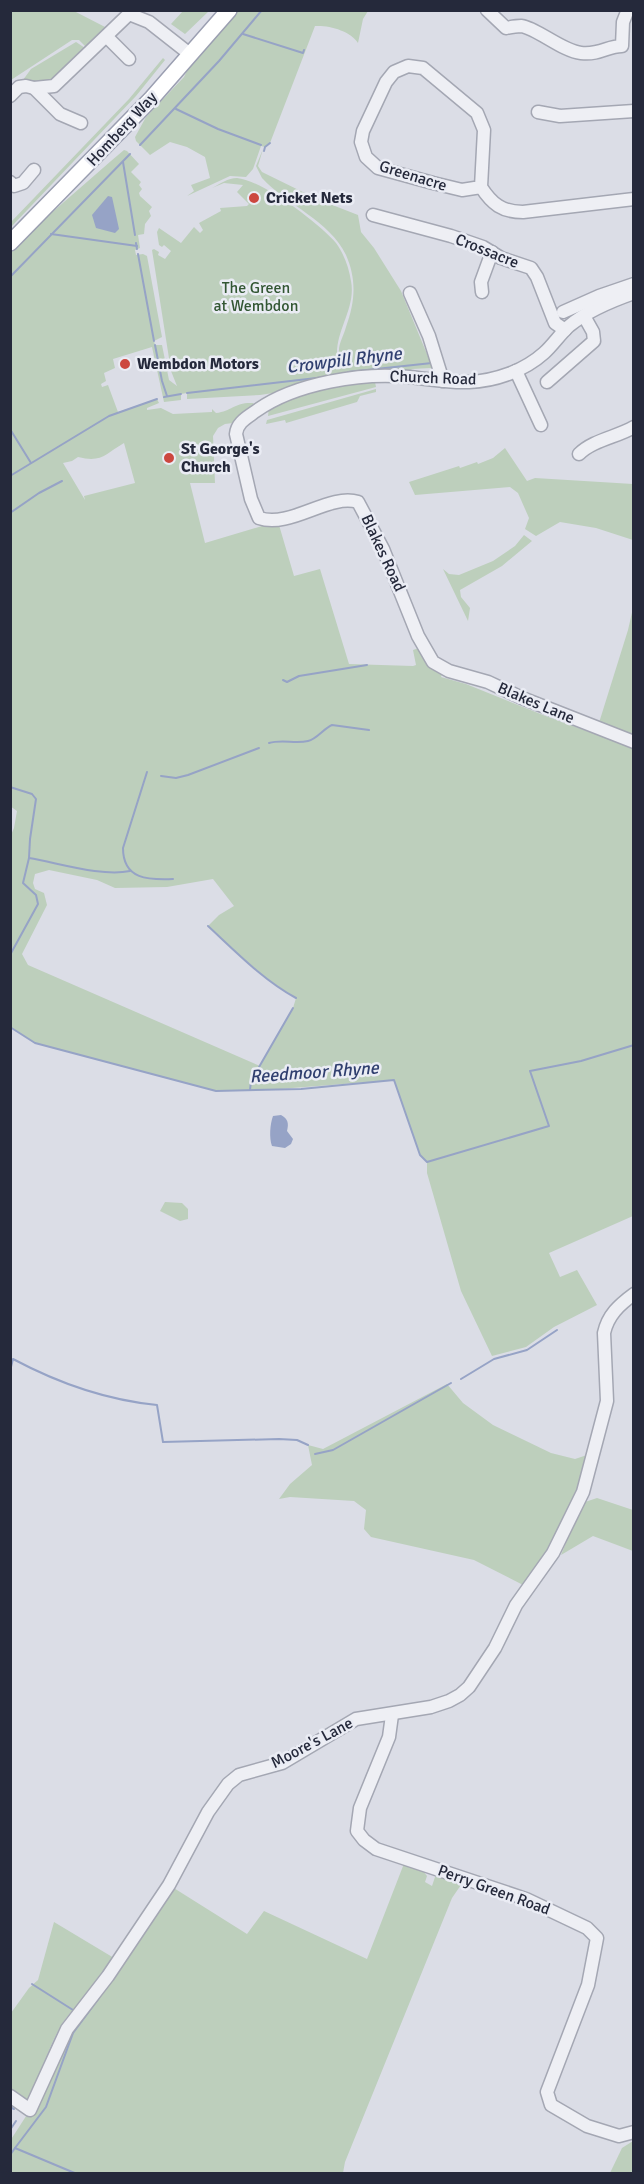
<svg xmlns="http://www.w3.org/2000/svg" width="644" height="2184" viewBox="0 0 644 2184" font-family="Signika,sans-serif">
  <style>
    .green { fill: #bdcfbc; fill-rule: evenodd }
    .water { fill: #96a3c6 }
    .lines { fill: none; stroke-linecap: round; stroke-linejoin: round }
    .stream { stroke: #96a3c6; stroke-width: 2 }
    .minor-casing { stroke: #a4a7b3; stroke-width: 15 }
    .major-casing { stroke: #9b9fb1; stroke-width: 18 }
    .minor { stroke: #eeeff4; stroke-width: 12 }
    .major { stroke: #fff; stroke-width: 15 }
    .poi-dot { fill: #cc473f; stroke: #eaecf4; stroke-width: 2 }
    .labels { text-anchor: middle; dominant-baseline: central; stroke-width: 5; stroke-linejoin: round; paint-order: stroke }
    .street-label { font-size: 16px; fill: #25293b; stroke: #eaecf4 }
    .poi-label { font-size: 16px; font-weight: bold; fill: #25293b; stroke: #eaecf4; text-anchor: start }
    .park-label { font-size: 16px; fill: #335734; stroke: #eaecf4 }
    .water-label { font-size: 18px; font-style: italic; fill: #303f6f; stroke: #eaecf4 }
  </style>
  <rect width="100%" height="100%" fill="#dbdde6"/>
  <!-- green -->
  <g class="green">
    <polygon points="11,11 74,11 107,28 86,47 79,40 72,40 11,80"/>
    <polygon points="183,11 183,10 209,11 185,34 171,24"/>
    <path d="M234,11H368L363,19L358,43C351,31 329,25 315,26L270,143L265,147L261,146L253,169L246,177L230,176L187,196L194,191L191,185L210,178L205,157L187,147L170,142L150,155L136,141L135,137L146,117L184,77L192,60Z"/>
    <polygon points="76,42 85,48 82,52 49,82 45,83 23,80 31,69"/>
    <polygon points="163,58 165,60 136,96 11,227 11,222 129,99"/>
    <path d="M263,149L258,166L262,172L317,199L358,215L361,232L374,248L401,291L429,359H433L438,377L434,380L431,368L412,369L409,372L260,395L187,399V393L181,394V400L164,402L152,347L113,359L115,368L104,373L106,381L101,384L102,387L108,385L118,412L157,399L159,403L147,408V410L161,408L173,414L212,412V409L216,413C232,411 235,402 253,403L255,405L233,423L225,424L218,428L213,436L215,483H190L205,543L262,526L279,525L294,576L320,569L349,664L413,666L416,665L413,650L419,648L426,664L430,663L443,672L441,677L466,684L543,715L633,748V1216L549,1253L560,1277L577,1270L597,1305L554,1327L526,1347L492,1356L461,1291L427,1173V1162L420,1155L394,1080L253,1091H216L35,1043L11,1027L10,837L14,828L17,811L10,806V249L111,161L124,150L127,151L139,164L131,172L141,182L139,185L142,189L139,193L140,196L152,207L149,211L151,216L145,224L144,234L138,235L140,248L135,250L136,255L143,254L147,256L162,337L154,341L155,345H162L169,380L177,386L171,371L152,250L154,249L159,252L158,255L165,259L171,251L164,245L162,247L159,245L157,232L159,228L181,243L194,227L200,233L203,230L199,223L221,211L220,208L247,206L249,204L237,192L243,185L224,183L212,188C220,184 228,178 237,178C262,180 320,224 336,243C344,254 349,268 351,281C356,307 337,328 337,353L341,362L350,366C347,362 340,360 339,353C338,344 344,335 346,327C355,302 357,280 346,255C330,221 287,205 262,178L256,166ZM124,443L135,483L84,496L85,500L63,463L72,461L78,457C102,463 105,454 124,443ZM49,870L97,880L115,888L167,887L213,879L234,906L219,915L208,926C235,951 263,979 296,998L293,1008L260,1066L28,965L22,954L47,905L44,893L35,889L33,883L35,874Z"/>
    <path d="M375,382L376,387L268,416L269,407C301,390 340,383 375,382Z"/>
    <polygon points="376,389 376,392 360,396 357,402 286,423 285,420 266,424 267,420"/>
    <polygon points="505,448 527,481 535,478 633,484 633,540 596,528 560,522 536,536 525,529 529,518 518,493 510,487 415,495 409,482 459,466 460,468 477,462 478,464 493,458"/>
    <polygon points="524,535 532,541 502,566 460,590 461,597 470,608 468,621 443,569 449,574 459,575 493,561 515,546"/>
    <polygon points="633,608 633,739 598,726 628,630"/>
    <polygon points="165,1202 182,1203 188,1209 188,1219 180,1221 160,1211"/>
    <polygon points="447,1384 463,1403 493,1425 551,1453 575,1459 587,1455 582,1489 555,1542 525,1586 474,1560 371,1537 364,1529 366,1510 354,1501 290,1497 279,1499 290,1484 312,1465 308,1445 323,1449"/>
    <polygon points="597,1498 633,1510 633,1551 593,1536 561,1555 582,1503"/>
    <polygon points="405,1861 419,1866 427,1876 425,1882 432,1886 436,1874 463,1882 452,1898 345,2162 343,2173 11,2173 10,2141 30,2110 67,2029 169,1885 247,1934 264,1911 367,1959"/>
    <path d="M54,1922L114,1958C103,1983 80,1999 64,2021C49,2044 41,2074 30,2100H25L11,2090V2013L29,1988L38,1980Z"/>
    <polygon points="633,2141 633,2173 610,2173 622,2148"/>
  </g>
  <!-- water -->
  <g class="water">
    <polygon points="108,196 112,197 119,229 115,233 96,228 92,215"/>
    <path d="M281,1115C288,1119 289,1123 287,1131L293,1139L291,1144L285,1148L272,1146C269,1138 270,1124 273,1116Z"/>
  </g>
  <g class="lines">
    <!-- stream -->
    <g class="stream">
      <polyline points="243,34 303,53 304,50"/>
      <polyline points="176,109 218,129 261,145"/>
      <polyline points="140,145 219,61 262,10"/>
      <polyline points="264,151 265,147 270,143"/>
      <polyline points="123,162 135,235"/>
      <polyline points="51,234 137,246"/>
      <polyline points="136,243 137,249"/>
      <polyline points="138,254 154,341"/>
      <polyline points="10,277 130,154"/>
      <polyline points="155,345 162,381 167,396"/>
      <polyline points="348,372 432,363"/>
      <polyline points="187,393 325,377"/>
      <polyline points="164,397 181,394"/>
      <polyline points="10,429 31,463"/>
      <polyline points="10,476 109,416 157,399"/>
      <polyline points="10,513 39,493 62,481"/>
      <polyline points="283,680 287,682 299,676 367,665"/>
      <path d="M269,743C282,739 295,744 308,741C317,739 323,729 332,725L369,730"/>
      <path d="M147,772L123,848C123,880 149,880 173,879"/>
      <polyline points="161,776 176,778 188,775 259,748"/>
      <polyline points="10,787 32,794 36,799 30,839 29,858 23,883 36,895 38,904 10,955"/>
      <path d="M29,858C59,863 102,877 130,871"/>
      <path d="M208,926C235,951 263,980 296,998"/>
      <polyline points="10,1027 35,1043 216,1091 301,1089 394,1080 420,1155 427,1162 549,1126 530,1071 581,1061 634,1045"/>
      <polyline points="250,1090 251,1081 293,1008"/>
      <path d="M10,1371L13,1359C58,1383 106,1400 157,1405L163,1442L279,1439L297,1440L308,1445"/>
      <polyline points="461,1379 494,1359 527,1350 557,1330"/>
      <polyline points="315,1454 333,1450 451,1383"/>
      <polyline points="32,1984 73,2010"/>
      <path d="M45,2063C53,2044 60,2026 74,2011"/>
      <polyline points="10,2107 14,2109"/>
      <polyline points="10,2130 16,2121"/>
      <polyline points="15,2148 46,2107 73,2033 99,1998"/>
      <polyline points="10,2155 15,2148 77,2174"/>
    </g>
    <defs>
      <g id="minor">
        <path d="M487,10L506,28C511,27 516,26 521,26C537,28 562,51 581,53C601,55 607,46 622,46L623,22L627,12"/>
        <polyline points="107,37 129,59"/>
        <polyline points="34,88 60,114 81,123"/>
        <polyline points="10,96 19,87 26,86 34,88 54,86 129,14 149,22 191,55"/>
        <polyline points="538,112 560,116 634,111"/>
        <polyline points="10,182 14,186 23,183 34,170"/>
        <path d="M481,187L462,190L433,183L378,168L366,157L361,142L363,131L386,82L394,72L408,66L423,68L477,113L484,130L481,187C492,204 502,212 523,212L634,199"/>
        <polyline points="373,215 451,236 483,247 501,258 531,268 537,277 555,323 565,330"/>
        <polyline points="482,292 481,282 492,252"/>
        <polyline points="410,293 429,336 443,381"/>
        <path d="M634,293C611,301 587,311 569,326C560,334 553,345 544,353C524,371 495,381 469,382C449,383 429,379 409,377C363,372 295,383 256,411C248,417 237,422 236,434L251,499L259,518C290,529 329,493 358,502L383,549L418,636L433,662L449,671L488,682L522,698L634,742"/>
        <polyline points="563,312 599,296 634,284"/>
        <polyline points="516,371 541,425"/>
        <polyline points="547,382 594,341 593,332 584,316"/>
        <path d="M579,454C593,440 617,437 634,427"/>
        <polyline points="392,1715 389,1737 360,1808 358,1823 357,1831 364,1840 376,1849 526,1899 587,1928 597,1938 588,1985 547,2092 551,2105 587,2126 619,2136 634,2132"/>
        <path d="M10,2096L30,2110L67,2029L108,1976L169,1885L208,1812L228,1784L239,1775L282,1763L356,1719L431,1707L449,1701L460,1695L469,1687L495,1648L516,1605L553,1553L583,1492L607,1401L604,1333C608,1315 619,1305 634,1294"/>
      </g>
      <polyline id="major" points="10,243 152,98 229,10"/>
    </defs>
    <!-- minor casing -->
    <use href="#minor" class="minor-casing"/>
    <!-- major casing -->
    <use href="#major" class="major-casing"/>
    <!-- minor -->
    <use href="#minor" class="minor"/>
    <!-- major -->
    <use href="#major" class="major"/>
  </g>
  <!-- markers -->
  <g class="poi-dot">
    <circle cx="254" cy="198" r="6"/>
    <circle cx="125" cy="364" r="6"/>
    <circle cx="169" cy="458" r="6"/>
  </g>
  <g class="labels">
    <!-- street labels -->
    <g class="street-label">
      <text transform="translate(122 129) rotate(-47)">Homberg Way</text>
      <text transform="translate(413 176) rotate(17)">Greenacre</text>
      <text transform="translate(487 251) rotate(22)">Crossacre</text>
      <text transform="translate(433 378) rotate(2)">Church Road</text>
      <text transform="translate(383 553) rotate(65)">Blakes Road</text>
      <text transform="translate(536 703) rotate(23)">Blakes Lane</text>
      <text transform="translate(312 1743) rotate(-28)">Moore's Lane</text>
      <text transform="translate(494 1890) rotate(20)">Perry Green Road</text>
    </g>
    <!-- poi labels -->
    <g class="poi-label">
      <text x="266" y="198">Cricket Nets</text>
      <text x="137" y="364">Wembdon Motors</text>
      <text x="181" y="449">St George's<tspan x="181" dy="18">Church</tspan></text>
    </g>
    <!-- park labels -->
    <g class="park-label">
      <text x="256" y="288">The Green<tspan x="256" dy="18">at Wembdon</tspan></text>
    </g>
    <!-- water labels -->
    <g class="water-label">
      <text transform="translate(344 360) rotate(-7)">Crowpill Rhyne</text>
      <text transform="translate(314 1072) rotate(-4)">Reedmoor Rhyne</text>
    </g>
  </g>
  <!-- border -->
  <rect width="644" height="2184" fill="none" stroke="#25293b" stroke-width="24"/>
</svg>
